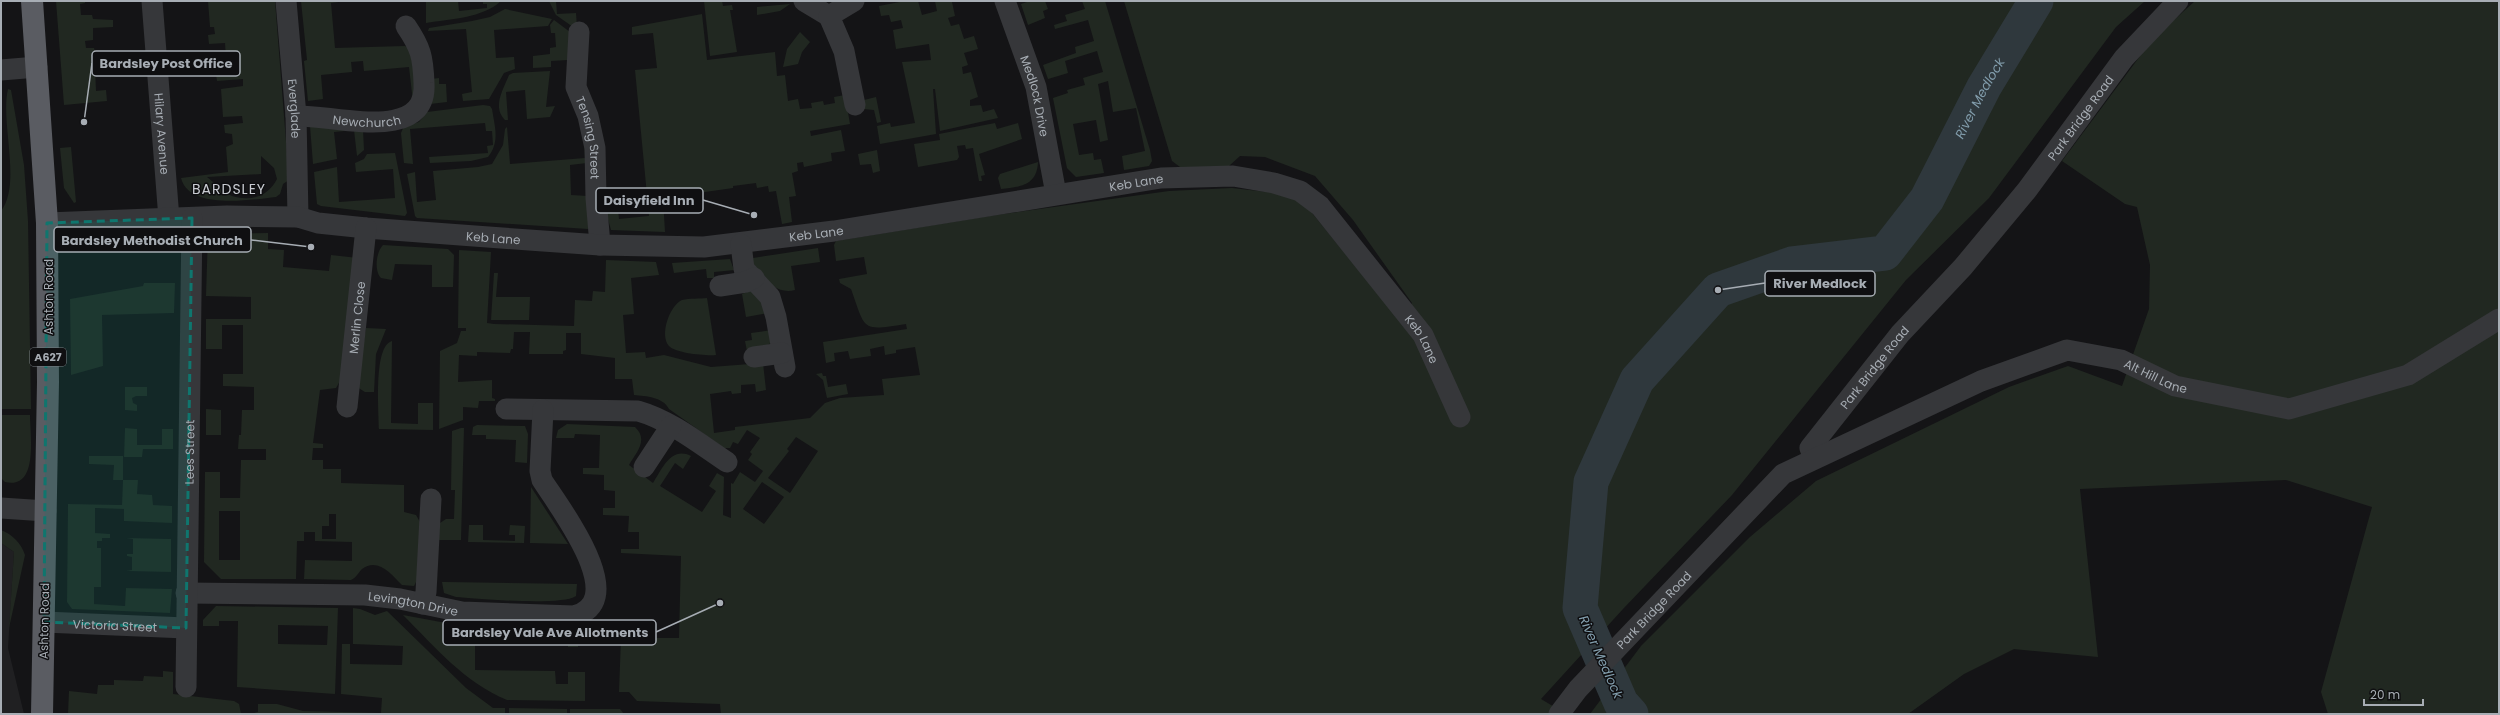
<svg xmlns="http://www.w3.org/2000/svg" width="2500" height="715" viewBox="0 0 2500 715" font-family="Poppins,sans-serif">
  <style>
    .built { fill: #202022 }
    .green { fill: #212821; fill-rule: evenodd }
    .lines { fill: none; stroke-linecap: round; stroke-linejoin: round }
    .river { stroke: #2f383d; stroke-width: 35 }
    .minor { stroke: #36373a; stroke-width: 21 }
    .trunk { stroke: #5a5c62; stroke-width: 22 }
    .marked { fill: #0f766e; fill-opacity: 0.2; stroke: #0f766e; stroke-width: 3; stroke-dasharray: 8 5; stroke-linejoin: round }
    .labels { text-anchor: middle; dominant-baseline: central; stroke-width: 3; stroke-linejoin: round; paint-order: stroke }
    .shield { fill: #0f0f11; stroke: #797e83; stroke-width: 1 }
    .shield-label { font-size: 11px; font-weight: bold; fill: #a7adb4 }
    .street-label { font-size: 12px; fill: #a7adb4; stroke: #0f0f11 }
    .water-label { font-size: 13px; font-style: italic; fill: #829dac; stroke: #0f0f11 }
    .quarter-label { font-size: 14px; letter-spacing: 1px; fill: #c8cbd1; stroke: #0f0f11 }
    .leader { fill: none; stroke: #a7adb4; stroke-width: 1.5 }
    .callout-dot { fill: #a7adb4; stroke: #0f0f11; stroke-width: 1.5 }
    .callout { fill: #0f0f11; stroke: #a7adb4; stroke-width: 1.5 }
    .callout-label { font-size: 13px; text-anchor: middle; font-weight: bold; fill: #a7adb4 }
  </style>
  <rect width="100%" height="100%" fill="#141416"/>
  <!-- built -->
  <polygon class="built" points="1,543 14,552 8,648 24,714 1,714"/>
  <!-- green -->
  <g class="green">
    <polygon points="56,1 85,1 85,3 80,4 81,15 92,15 93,19 113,20 113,27 93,28 93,40 85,41 86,48 94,48 95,53 110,52 111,66 95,68 96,91 106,90 107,101 64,105"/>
    <path d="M208,1H275L289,180L283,184L280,194L276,197C250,200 189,210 181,178L228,172L226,147L233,144L232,134L225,133L224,125L243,123L242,116L223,117L221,89L243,86V79L217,81L216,74L220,73L219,58H226L225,43L209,44L208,35L215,34L214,27H210ZM261,156L274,168L277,179C268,196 252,202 232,196C224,193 214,182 207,177L261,174Z"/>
    <polygon points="301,1 346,1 331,3 335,48 405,46 410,49 416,85 413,102 409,67 364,71 363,61 351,62 352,72 321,75 323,99 308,101 304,61 307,60"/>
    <path d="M426,1H458L459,11L487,8V4H483V1H501C483,18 450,19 426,23Z"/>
    <polygon points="549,1 556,1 557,14 576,13 577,27 573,27 556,15"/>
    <polygon points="704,1 722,1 723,6 732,5 733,10 730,10 737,52 710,56"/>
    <polygon points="905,1 918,1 922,15 937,11 935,1 956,1 952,2 955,16 948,18 951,26 959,24 964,39 974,36 978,49 964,53 968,65 962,67 963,74 971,72 978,97 970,100 970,106 981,105 983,112 994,109 998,118 940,131 935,89 933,89 936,134 880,144 877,126 890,123 891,127 915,123 902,62 931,60 929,44 896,49 893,30 903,28 901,20 891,22 889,15 881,16 879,6"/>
    <polygon points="1030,1 1045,1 1048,9 1043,11 1045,18 1028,25 1021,4"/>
    <polygon points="1082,1 1105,1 1150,150 1152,161 1149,166 1124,170 1122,156 1145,151 1136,108 1113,112 1108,81 1098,84 1108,140 1100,142 1096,120 1073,124 1079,155 1093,153 1094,160 1101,159 1104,173 1076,177 1067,168 1053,98 1068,93 1067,90 1085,85 1083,78 1103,72 1097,51 1065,61 1068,73 1048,79 1043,65 1076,53 1075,47 1094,41 1088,20 1055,29 1054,25 1067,21 1065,15 1085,9"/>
    <path d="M1124,1H2145L2116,27L1989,198L1906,280L1732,495L1623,609L1541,699L1566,714H721L720,704L637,701L629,692H619L621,638L578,639V647H568V629L632,628V638H679L681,556L621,553V549H639V532H628L629,516L603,515V508H615V491L604,490V475L583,474V468H599L600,435L575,434L574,438H556L558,430L567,424L635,427C649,440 636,453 629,465L653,483C662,469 671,446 691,456L683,469L675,463L660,486L702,512L716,491L709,486L717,473L724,477L723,515L731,518V483L733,484L740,472L755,482L763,471L748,460L752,454L750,452L760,438L747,430L738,444L733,442L730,448H724L669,409C663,397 646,396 634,395L632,379H615V358L581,354V333H566V350L563,351V354H529L530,332H514L513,349H511L510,353L477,352V356L459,355L458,382L492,380V398L495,399V401H479L478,408L463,407V420L439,429L440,351L457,343L461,331H466V328H458L459,250L491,252L487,323L494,324L574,326L575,300L592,301L593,291L605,292L606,260L656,262L659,275L631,278L634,314L623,315L626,353L645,352L646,358L664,355L711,367L763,363L766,390L756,392L755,384L741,385V393L732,394L731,391L710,394L714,433L735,430V427L810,418L825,403L840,398L884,395L882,379L920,375L915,347L896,350V353L885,355L884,346L870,349L871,356L850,359L848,351L834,353L835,361L826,363L823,342L907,329L906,324C861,331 866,331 851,289L840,283L839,279L867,274L864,257L836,261L834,245L836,241L989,216L1169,191L1232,188L1276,193L1304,203L1399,320L1412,303L1353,220L1315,176L1265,157L1240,156L1229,166L1184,170L1172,161ZM796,437L818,451L790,493L768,478L789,451L787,449ZM762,482L784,497L764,524L743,509Z"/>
    <polygon points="2195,1 2499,1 2499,714 2328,714 2321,692 2372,507 2286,480 2080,489 2098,657 2014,649 1964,674 1908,714 1590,714 1641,646 1750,537 1816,481 2009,387 2068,366 2122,386 2149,309 2150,265 2137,207 2125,204 2062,161 2152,40"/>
    <polygon points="790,4 780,11 757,15 757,7"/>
    <polygon points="505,9 552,19 548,26 494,30 496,58 514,57 515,69 504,73 489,99 463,101 462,94 472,92 466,29 428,31 429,28 472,21 490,17"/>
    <polygon points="702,14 707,60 775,52 777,76 785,75 788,101 798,99 800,109 812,108 811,103 823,101 824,105 835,103 834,97 845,95 850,124 810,131 811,136 841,130 845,151 831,153 832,161 804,167 803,162 797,163 798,171 792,173 796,196 789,197 792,222 782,224 776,191 769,192 768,186 757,188 756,183 733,186 733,188 663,198 665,232 611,230 603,201 617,200 619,219 649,216 635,70 657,68 653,33 632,35 632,27"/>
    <polygon points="554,20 570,32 568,60 551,61 551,67 533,68 533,56 550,54 550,48 556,47 555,33 551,33 550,25"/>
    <polygon points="800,32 810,42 802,52 798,64 783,67 787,49"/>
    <path d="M550,71L546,107L555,106L550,117L527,119L525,90L506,92L508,120H505C492,107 503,90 509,75L513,73Z"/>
    <polygon points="439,78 439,84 446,84 447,102 430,104 431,79"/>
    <path d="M8,89L11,90L24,165L28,221L31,409H1V211C22,183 0,123 8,89Z"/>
    <polygon points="876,97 881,122 877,123 874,110 864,109 864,100"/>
    <path d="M483,105L490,106L492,109C495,128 500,142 488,157L471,161L430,163L429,157L488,153L487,146L493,145L492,131H486L485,123L410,129L413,164L404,163L401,133L404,126L419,122L427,112Z"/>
    <polygon points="995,123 997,129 1018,123 1022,139 979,154 985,175 981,176 982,181 979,181 973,148 966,149 965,145 957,146 959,157 957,160 918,167 914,144 940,140 939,134"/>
    <polygon points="310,126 363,130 364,150 357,156 354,130 334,132 337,159 313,164"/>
    <polygon points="507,127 510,164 585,158 583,129 587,163 570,165 571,195 588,196 592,225 588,229 417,218 415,216 407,174 415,172 417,202 436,200 433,171 478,167 492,164 503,145 505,129"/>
    <polygon points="71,147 76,202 74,203 64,188 60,148"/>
    <polygon points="877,150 880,171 873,173 871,164 860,165 858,154"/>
    <polygon points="395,153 407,213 405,216 321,206 317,204 314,172 337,167 339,202 395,198 393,169 356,172 355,163 364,159 367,154"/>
    <path d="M1038,162C1037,185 1021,187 1001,189L998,178L1000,174Z"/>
    <path d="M268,233V249L284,250L283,267L329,271L331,255L358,258L340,381L336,388L320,390L313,443L323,444V448H313L312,460H323V469H341V483L404,485V512L416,515L420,522L417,580L414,586L402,585C392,575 378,557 362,569C358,573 356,578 351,580L304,579L305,560L352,561V542L315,541V532H304V541H297L296,579H221L204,562L205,472H220V498H240L241,460H266V449H238L239,435H241L242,410H254V387L223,386V374H243V325H222V349H206V319H251V297L206,296L208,234ZM219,511H240V560H219ZM329,514H336V539H322V526H329Z"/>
    <path d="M383,245L448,249L454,255L453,287H432V265L395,264L392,280L381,278C374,271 376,252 383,245Z"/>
    <path d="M818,248L820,262L791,266L795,290C775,295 764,278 752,265L753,258Z"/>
    <polygon points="730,259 734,270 714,272 714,278 707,278 706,269 674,273 672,263"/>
    <polygon points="494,273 498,273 496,297 530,297 529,320 491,320"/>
    <polygon points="144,283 175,283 174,313 102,315 103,366 71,375 70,299 143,286"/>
    <polygon points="752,290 769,313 746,317 742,294"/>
    <path d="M707,298L716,355C705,356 675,353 669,346C659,335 670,305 682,300C689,298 700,299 707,298Z"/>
    <polygon points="366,328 386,329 376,354 374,392 365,392 357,387"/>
    <polygon points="772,330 773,341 768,345 747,351 745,341 752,340 751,333"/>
    <path d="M392,341L391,423L418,424V403H433V430L379,429C379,412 373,346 392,341Z"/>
    <polygon points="822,373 823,376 826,376 828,387 846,384 848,394 827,398 823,380 816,374"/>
    <polygon points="125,387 147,387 147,396 136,396 132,398 133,403 137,405 137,411 125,410"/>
    <polygon points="206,409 221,410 221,435 206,435"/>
    <path d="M1,415H30C30,436 39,490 5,482L1,478Z"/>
    <polygon points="477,425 525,426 528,434 527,463 515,462 516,440 486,439 486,435 472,435 473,427"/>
    <polygon points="125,428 137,429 137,445 162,445 162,429 173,429 173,449 143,449 142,457 124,457"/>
    <polygon points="461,428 464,428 461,540 438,540 440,523 446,519 454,519 455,490 451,490 452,431"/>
    <polygon points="89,456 123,456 123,480 138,480 137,494 152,495 153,505 172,506 172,523 124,521 124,509 95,508 95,533 110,534 110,538 102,538 102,541 97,541 97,548 101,548 101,587 94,587 94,604 125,606 126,588 172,589 170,613 72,609 67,602 68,504 122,505 123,480 113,480 114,465 89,464"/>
    <polygon points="531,487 568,544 530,543"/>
    <polygon points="469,525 483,525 483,540 515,541 515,535 509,535 510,525 525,526 524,543 468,542"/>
    <path d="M1,530C13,535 21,543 25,555L9,628L14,552L1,543Z"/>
    <polygon points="126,538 171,539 171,572 126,571 132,570 132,557 127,556 127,554 133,554 133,539"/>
    <path d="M442,582H446L577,584L576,596C563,606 477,599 456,597L444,593Z"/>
    <path d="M216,606L338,608L335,694L237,687L238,621H219V626H203V620ZM278,625L328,626L327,645L278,644Z"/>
    <polygon points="353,608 360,609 375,615 387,611 466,688 493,708 505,708 505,714 250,714 258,712 258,704 277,704 303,711 381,713 382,698 341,694 342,644 350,644 350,664 402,665 403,646 353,644"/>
    <path d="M403,615L473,628L497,629V642H475V670L555,671L556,684H568V672H585V701L507,700C464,682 436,648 403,615Z"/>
    <polygon points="163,671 173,672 173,694 234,701 239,704 241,714 68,714 69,691 97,694 98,685 114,685 114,680 143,681 144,676 163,677"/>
    <polygon points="509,708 567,709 567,714 509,714"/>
    <polygon points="570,709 620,709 624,714 570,714"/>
  </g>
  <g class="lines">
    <!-- river -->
    <path class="river" id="s1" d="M1631,714L1621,703L1580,608L1591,482L1637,380L1718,290L1792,264L1885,253L1927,199L1984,87L2036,1"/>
    <!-- minor -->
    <g class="minor">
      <path id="s2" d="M152,1L169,219"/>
      <path id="s3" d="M286,1L296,116L298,217"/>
      <polyline points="804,1 829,16"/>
      <polyline points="854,1 829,16 844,51 855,105"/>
      <path id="s4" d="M1005,1L1036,87L1056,194"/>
      <path id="s5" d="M579,32L576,87L588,116L595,148L596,198L600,245"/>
      <polyline points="1,70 37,67"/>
      <path id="s6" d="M296,116C331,114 428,145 424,83C423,57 421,48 406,26"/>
      <path id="s7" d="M47,223L227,216L298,217L318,223L366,228L529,240L600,245L704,247L834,231L1161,178L1233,176L1274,183L1300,191L1320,206L1423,335L1460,417"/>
      <polyline points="741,244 744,269 770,297 776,317 785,367"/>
      <polyline points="720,286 746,282 754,278"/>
      <polyline points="754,357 782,353"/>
      <path id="s8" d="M347,407L366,228"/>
      <path d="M506,409L638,411C670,420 700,444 727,462"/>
      <path id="s9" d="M1814,458L1810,448L1900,334L1963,267L2027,190L2124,58L2178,1"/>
      <polyline points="644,467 671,426"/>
      <polyline points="1,508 46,511"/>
      <path id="s10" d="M186,593L365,595L400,599L462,612L574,616C632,601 559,507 542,480L540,471L543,410"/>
      <polyline points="423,604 426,592 431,499"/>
      <path id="s11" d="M44,622L186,628"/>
      <path id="s12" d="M186,687L192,218"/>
      <path id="s13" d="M1559,714L1578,689L1783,474L1981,381L2067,350L2121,360L2175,386L2289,409L2408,375L2499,319"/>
    </g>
    <!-- trunk -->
    <polyline class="trunk" points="32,1 47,223 48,382 42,714"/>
  </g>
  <!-- marked area -->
  <path class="marked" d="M192,218L186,628L44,622L47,223Z"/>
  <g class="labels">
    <!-- shield labels -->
    <rect class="shield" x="30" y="348" width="36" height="18" rx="3"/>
    <g class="shield-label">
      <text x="48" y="357">A627</text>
    </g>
    <!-- street labels -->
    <g class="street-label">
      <text stroke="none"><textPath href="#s4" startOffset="100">Medlock Drive</textPath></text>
      <text stroke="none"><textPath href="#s3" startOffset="108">Everglade</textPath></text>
      <text stroke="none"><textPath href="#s6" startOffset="71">Newchurch</textPath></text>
      <text stroke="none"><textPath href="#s9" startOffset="438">Park Bridge Road</textPath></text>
      <text stroke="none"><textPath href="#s2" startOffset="133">Hilary Avenue</textPath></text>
      <text stroke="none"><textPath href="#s5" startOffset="108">Tensing Street</textPath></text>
      <text stroke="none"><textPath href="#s7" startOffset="1096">Keb Lane</textPath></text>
      <text stroke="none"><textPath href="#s7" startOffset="772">Keb Lane</textPath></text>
      <text stroke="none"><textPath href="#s7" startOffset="448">Keb Lane</textPath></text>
      <text transform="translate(48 297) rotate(-90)">Ashton Road</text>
      <text stroke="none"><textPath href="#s8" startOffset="90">Merlin Close</textPath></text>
      <text stroke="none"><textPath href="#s7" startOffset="1455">Keb Lane</textPath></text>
      <text stroke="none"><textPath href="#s9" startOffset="114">Park Bridge Road</textPath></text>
      <text stroke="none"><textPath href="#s13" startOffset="732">Alt Hill Lane</textPath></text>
      <text stroke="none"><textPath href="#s12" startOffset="235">Lees Street</textPath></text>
      <text stroke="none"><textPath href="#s10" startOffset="228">Levington Drive</textPath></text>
      <text stroke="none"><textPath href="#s13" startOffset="141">Park Bridge Road</textPath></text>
      <text transform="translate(44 621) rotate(-89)">Ashton Road</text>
      <text stroke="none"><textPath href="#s11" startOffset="71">Victoria Street</textPath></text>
    </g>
    <!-- water labels -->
    <g class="water-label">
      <text stroke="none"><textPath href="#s1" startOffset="832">River Medlock</textPath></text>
      <text transform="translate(1601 657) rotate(66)">River Medlock</text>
    </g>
    <!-- quarter labels -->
    <g class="quarter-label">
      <text x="229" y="189">BARDSLEY</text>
    </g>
  </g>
  <!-- callouts -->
  <path class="leader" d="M84 122L92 63M754 215L703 200M311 247L251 240M1718 290L1765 283M720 603L656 632"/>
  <g class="callout-dot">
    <circle cx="84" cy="122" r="4"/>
    <circle cx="754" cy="215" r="4"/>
    <circle cx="311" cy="247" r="4"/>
    <circle cx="1718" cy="290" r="4"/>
    <circle cx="720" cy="603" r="4"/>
  </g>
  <g class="callout">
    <rect x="92" y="51" width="148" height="25" rx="4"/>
    <rect x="596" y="188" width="107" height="25" rx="4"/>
    <rect x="54" y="227" width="197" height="25" rx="4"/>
    <rect x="1765" y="271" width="110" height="25" rx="4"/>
    <rect x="443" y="620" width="213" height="25" rx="4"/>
  </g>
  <g class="callout-label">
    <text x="166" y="68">Bardsley Post Office</text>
    <text x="649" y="205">Daisyfield Inn</text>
    <text x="152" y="245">Bardsley Methodist Church</text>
    <text x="1820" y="288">River Medlock</text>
    <text x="550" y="637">Bardsley Vale Ave Allotments</text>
  </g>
  <!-- border -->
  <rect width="2500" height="715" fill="none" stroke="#a7adb4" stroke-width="4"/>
  <!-- scale -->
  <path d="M2364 699v6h59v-6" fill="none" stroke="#a7adb4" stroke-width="2"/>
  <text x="2370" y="699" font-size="12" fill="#a7adb4" stroke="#0f0f11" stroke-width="3" paint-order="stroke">20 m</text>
</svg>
